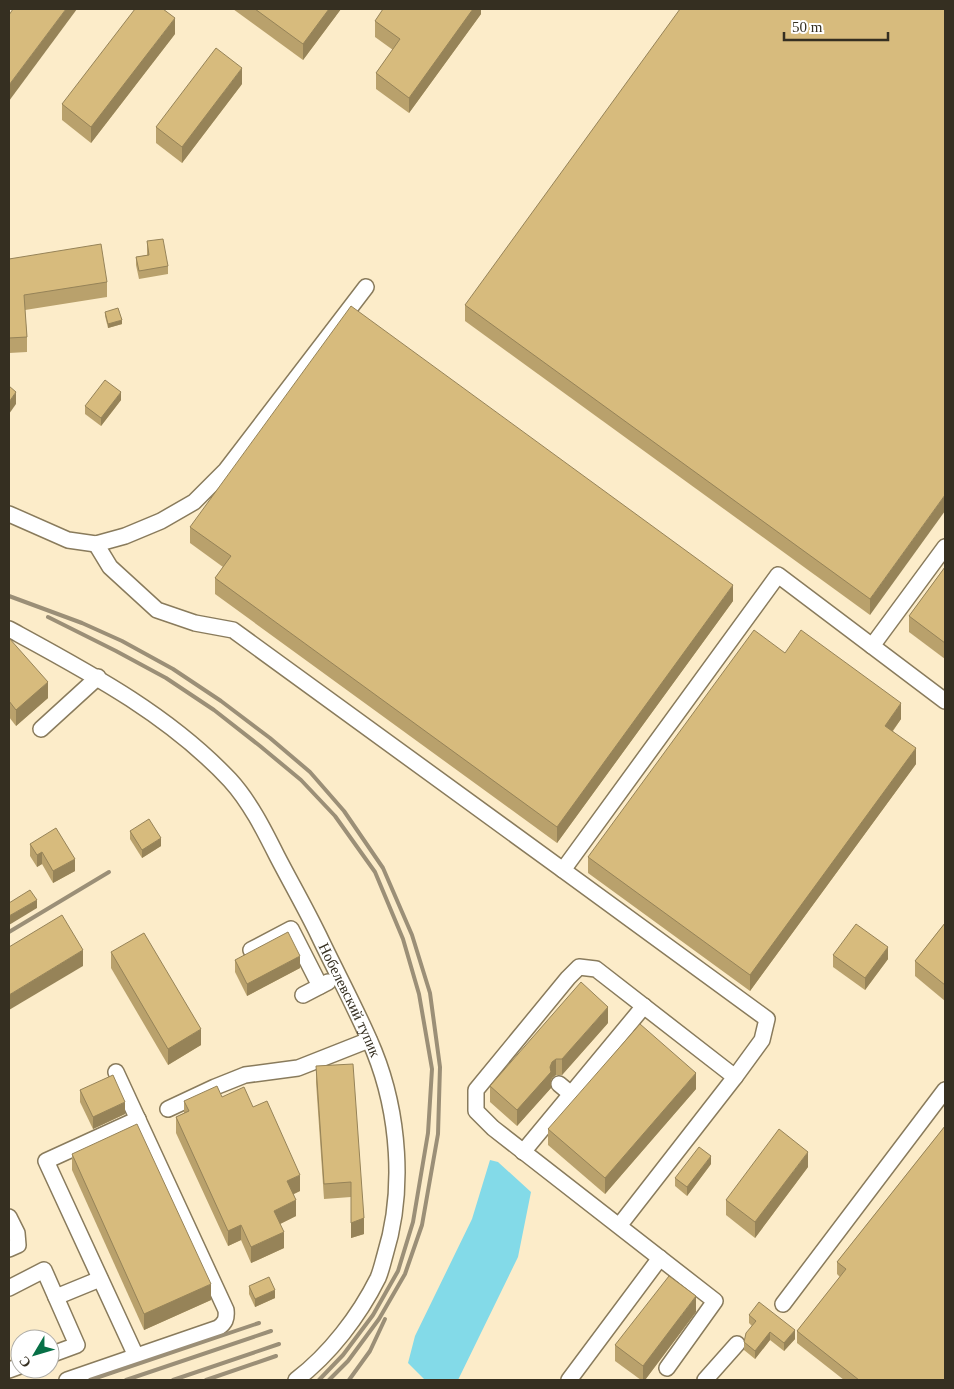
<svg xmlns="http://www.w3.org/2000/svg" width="954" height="1389" viewBox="0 0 954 1389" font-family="Georgia,serif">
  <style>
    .water { fill: #83dae8 }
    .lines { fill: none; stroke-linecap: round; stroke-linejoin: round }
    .minor-casing { stroke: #897b5c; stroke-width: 18 }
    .minor { stroke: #fff; stroke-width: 15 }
    .rail { stroke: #9b8f77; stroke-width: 4 }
    .wall { fill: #b9a16c }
    .shaded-wall { fill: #968358 }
    .building { fill: #d7bb7d; stroke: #968358 }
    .labels { text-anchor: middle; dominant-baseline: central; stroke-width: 4; stroke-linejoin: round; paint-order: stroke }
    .street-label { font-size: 15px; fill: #352f21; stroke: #fff }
  </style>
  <rect width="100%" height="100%" fill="#fcecc9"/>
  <!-- water -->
  <polygon class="water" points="490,1160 498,1162 531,1192 518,1257 458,1380 425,1380 408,1363 415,1336 472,1219"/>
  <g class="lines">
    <defs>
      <g id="minor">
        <polyline points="9,514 68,540 96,544 125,536 161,521 194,502 226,470 366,287"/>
        <polyline points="96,544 110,567 157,610 195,623 233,630 563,870 778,575 945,701"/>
        <path id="s1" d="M9,629C88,672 168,714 230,780C250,802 264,830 277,856C291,883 306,909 319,936C337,974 358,1012 374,1051C399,1113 405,1191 385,1255C383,1262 381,1271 378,1278C359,1316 330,1354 296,1380"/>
        <polyline points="872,646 945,547"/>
        <polyline points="41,729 98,677"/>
        <polyline points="563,870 767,1019 762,1040 735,1077"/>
        <polyline points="251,950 291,929 320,986"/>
        <polyline points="303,995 328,982"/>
        <polyline points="559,1084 571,1094"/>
        <polyline points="168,1109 215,1087 245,1075 298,1068 369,1040"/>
        <polyline points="523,1152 644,1006"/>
        <polyline points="9,1217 17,1233 18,1245 9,1249"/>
        <polyline points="619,1226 735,1077 596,969 579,967 568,978 476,1090 476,1111 493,1128 715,1301 667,1368"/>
        <polyline points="9,1288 44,1270 77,1345 50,1355"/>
        <polyline points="56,1297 100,1279"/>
        <polyline points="783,1304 945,1090"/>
        <polyline points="136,1356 46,1161 138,1119"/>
        <polyline points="9,1370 20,1366"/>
        <path d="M67,1380L218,1328C225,1323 227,1319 226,1310L116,1072"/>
        <polyline points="569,1380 660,1258"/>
        <polyline points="705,1380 737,1344"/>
      </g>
    </defs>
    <!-- minor casing -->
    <use href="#minor" class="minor-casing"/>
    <!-- minor -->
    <use href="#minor" class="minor"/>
    <!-- rail -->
    <g class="rail">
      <polyline points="9,596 82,623 122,641 173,669 221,701 270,738 310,772 344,811 383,868 412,935 430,993 440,1067 438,1134 422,1225 405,1274 379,1319 348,1361 329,1380"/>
      <polyline points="48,617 116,651 166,678 214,710 260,746 301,780 335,816 375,872 403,939 419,994 432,1069 428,1133 413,1222 398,1271 373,1315 343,1355 319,1380"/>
      <polyline points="9,932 109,872"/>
      <polyline points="90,1380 259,1323"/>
      <polyline points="126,1380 271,1331"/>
      <polyline points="173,1380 279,1344"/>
      <polyline points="206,1380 276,1356"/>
      <polyline points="349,1380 370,1351 385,1319"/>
    </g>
  </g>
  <!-- wall -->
  <g class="wall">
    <polygon points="233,9 341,9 303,60"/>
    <polygon points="481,9 481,14 409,113 376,89 376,73 393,50 375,37 375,21"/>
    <polygon points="945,9 870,615 465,321 465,305"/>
    <polygon points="175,34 91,143 62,120 62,104"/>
    <polygon points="242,84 182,163 156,143 156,127"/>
    <polygon points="147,241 168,266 168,274 139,279 136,265 136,257 147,255"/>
    <polygon points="9,259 107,282 107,297 25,310 27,337 27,352 9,353"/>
    <polygon points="105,312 122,324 108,328 105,316"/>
    <polygon points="121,400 101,426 85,414 85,406"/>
    <polygon points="190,527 733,601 557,843 215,594 215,578 223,567 190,543"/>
    <polygon points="945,567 945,659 909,632 909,616"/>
    <polygon points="9,638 48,698 16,726 9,717"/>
    <polygon points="785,653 901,719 893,731 916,764 750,991 588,873 588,857"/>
    <polygon points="130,831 161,846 142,858 130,839"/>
    <polygon points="30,844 75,871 53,883 42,864 37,867 30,856"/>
    <polygon points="945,923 945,1001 915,976 915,961"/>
    <polygon points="111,952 201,1045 168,1065 111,968"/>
    <polygon points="833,955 888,959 865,990 833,967"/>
    <polygon points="235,960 300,968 247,996 235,972"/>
    <polygon points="608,1023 562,1075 556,1075 552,1078 551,1081 551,1088 517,1126 490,1102 490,1086"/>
    <polygon points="316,1066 364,1218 364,1234 351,1238 351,1197 324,1199 316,1082"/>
    <polygon points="696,1089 605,1194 548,1145 548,1129"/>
    <polygon points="80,1090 125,1114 93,1129 80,1102"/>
    <polygon points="222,1097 253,1107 300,1191 294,1194 296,1216 280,1224 284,1248 251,1263 241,1240 228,1246 176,1133 176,1117 184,1113 184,1101"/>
    <polygon points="945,1126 945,1380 844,1380 797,1343 797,1331 840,1277 837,1274 837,1262"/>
    <polygon points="72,1154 211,1300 144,1330 72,1170"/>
    <polygon points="711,1164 687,1196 675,1186 675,1178"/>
    <polygon points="808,1167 755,1238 726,1215 726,1200"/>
    <polygon points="249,1286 275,1298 255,1307 249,1294"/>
    <polygon points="696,1312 645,1380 641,1380 615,1361 615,1345"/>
    <polygon points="749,1315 795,1339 784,1351 770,1340 755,1359 744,1350 744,1342 752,1326 749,1323"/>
  </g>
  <!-- shaded-wall -->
  <g class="shaded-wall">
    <polygon points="66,9 77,9 9,101 9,85"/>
    <polygon points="329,9 341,9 303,60 303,44"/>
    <polygon points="473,9 481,9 481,14 409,113 409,98"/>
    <polygon points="175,18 175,34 91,143 91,127"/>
    <polygon points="242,68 242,84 182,163 182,147"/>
    <polygon points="122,320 122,324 108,328 108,324"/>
    <polygon points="16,392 16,404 9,414 9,402"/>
    <polygon points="121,392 121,400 101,426 101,418"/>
    <polygon points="945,495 945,511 870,615 870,599"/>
    <polygon points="733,585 733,601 557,843 557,827"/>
    <polygon points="48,682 48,698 16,726 16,710"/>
    <polygon points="901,703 901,719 885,741 885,726"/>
    <polygon points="916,748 916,764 750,991 750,975"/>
    <polygon points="161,838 161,846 142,858 142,850"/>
    <polygon points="42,852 42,864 37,867 37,855"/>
    <polygon points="75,859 75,871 53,883 53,871"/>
    <polygon points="37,900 37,908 9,925 9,916"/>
    <polygon points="888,947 888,959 865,990 865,978"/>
    <polygon points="83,950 83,966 9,1010 9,995"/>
    <polygon points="300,956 300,968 247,996 247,984"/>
    <polygon points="608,1007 608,1023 562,1075 562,1059"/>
    <polygon points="201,1029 201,1045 168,1065 168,1049"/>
    <polygon points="556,1059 556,1075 552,1078 551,1081 551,1088 517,1126 517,1110 550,1067 552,1062"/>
    <polygon points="696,1073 696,1089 605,1194 605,1178"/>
    <polygon points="125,1102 125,1114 93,1129 93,1117"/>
    <polygon points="808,1152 808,1167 755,1238 755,1222"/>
    <polygon points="711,1156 711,1164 687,1196 687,1187"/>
    <polygon points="300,1175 300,1191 287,1197 287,1181"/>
    <polygon points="296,1200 296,1216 274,1227 274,1211"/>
    <polygon points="364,1218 364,1234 351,1238 351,1223"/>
    <polygon points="241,1225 241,1240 228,1246 228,1231"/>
    <polygon points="284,1232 284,1248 251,1263 251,1247"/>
    <polygon points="211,1284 211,1300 144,1330 144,1314"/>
    <polygon points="275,1290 275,1298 255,1307 255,1299"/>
    <polygon points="696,1296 696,1312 645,1380 643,1380 643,1366"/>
    <polygon points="795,1330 795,1339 784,1351 784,1343"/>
    <polygon points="770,1332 770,1340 755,1359 755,1351"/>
  </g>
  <!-- building -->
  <g class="building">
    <polygon points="13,9 66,9 9,85 9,15"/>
    <polygon points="135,9 163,9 175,18 91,127 62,104"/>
    <polygon points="255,9 329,9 303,44"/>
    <polygon points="383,9 473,9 409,98 376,73 400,39 375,21"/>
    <polygon points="680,9 945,9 945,495 870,599 465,305"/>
    <polygon points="216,48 242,68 182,147 156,127"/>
    <polygon points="163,239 168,266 139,271 136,257 149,255 147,241"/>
    <polygon points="101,244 107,282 24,295 27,337 9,338 9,259"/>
    <polygon points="351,306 733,585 557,827 215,578 231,556 190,527"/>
    <polygon points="118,308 122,320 108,324 105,312"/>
    <polygon points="105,380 121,392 101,418 85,406"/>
    <polygon points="9,386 16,392 9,402"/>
    <polygon points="945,567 945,643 909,616"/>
    <polygon points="754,630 785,653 801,630 901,703 885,726 916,748 750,975 588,857"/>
    <polygon points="9,638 48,682 16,710 9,701"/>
    <polygon points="149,819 161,838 142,850 130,831"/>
    <polygon points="56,828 75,859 53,871 42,852 37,855 30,844"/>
    <polygon points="30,890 37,900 9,916 9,903"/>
    <polygon points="62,915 83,950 9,995 9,947"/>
    <polygon points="945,923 945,985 915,961"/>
    <polygon points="856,924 888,947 865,978 833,955"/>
    <polygon points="288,932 300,956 247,984 235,960"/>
    <polygon points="144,933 201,1029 168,1049 111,952"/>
    <polygon points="581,982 608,1007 562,1059 556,1059 552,1062 550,1067 551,1072 517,1110 490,1086"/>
    <polygon points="640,1024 696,1073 605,1178 548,1129"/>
    <polygon points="353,1064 364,1218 351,1223 351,1182 324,1184 316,1066"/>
    <polygon points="113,1075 125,1102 93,1117 80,1090"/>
    <polygon points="217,1086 222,1097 244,1087 253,1107 267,1101 300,1175 287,1181 296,1200 274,1211 284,1232 251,1247 241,1225 228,1231 176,1117 189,1111 184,1101"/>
    <polygon points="137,1124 211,1284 144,1314 72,1154"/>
    <polygon points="945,1126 945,1380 859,1380 797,1331 846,1269 837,1262"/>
    <polygon points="779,1129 808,1152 755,1222 726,1200"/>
    <polygon points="699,1147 711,1156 687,1187 675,1178"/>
    <polygon points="669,1276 696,1296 643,1366 615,1345"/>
    <polygon points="269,1277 275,1290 255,1299 249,1286"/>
    <polygon points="759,1302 795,1330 784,1343 770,1332 755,1351 744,1342 746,1333 756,1321 749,1315"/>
  </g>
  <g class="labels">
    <!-- street labels -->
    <g class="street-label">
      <text stroke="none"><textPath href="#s1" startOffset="520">Нобелевский тупик</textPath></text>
    </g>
  </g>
  <!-- border -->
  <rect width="954" height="1389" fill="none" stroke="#352f21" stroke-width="20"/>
  <!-- north arrow -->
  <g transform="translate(35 1354) rotate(232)"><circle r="24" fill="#ffffff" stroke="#aeaca6"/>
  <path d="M0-4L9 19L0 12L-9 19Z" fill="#077047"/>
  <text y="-8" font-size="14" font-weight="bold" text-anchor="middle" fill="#352f21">С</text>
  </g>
  <!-- scale -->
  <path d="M784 32v8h104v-8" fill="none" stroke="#352f21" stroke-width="2.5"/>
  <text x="792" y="32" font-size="15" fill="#352f21" stroke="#ffffff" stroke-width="4" paint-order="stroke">50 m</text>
</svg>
